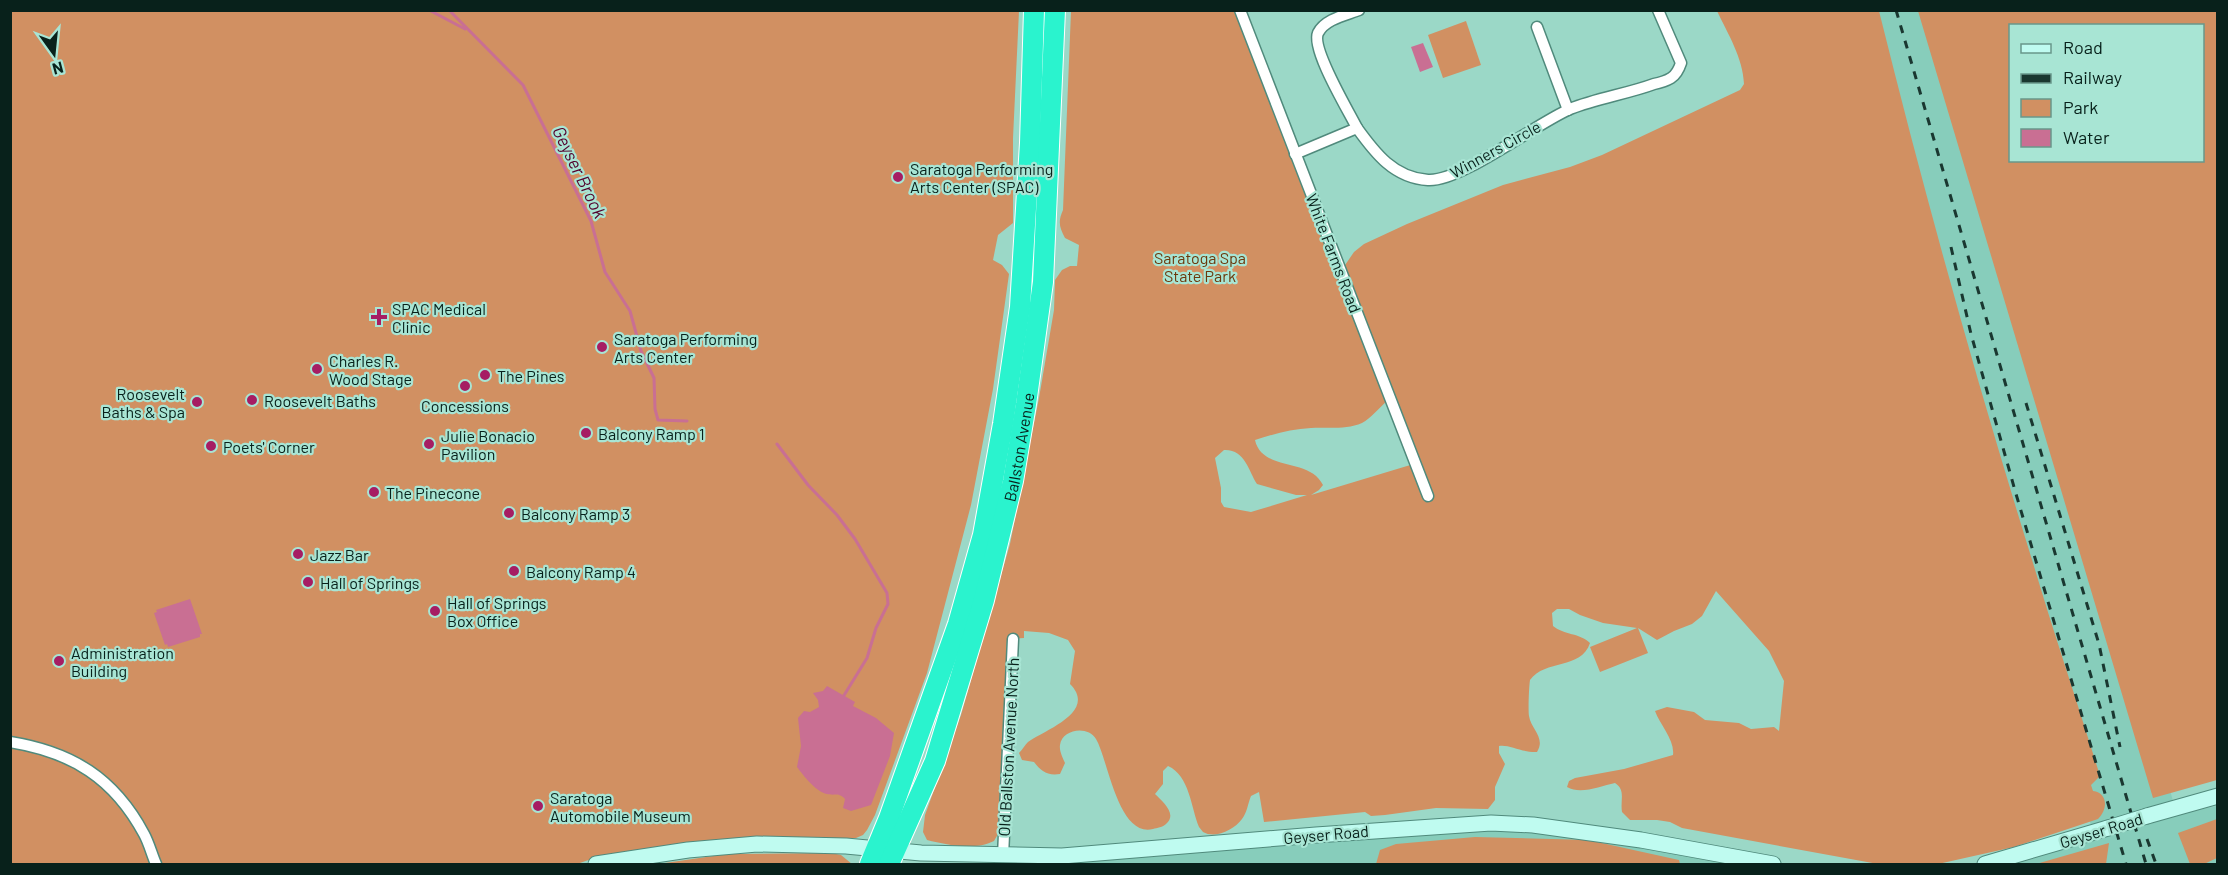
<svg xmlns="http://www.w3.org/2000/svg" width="2228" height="875" viewBox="0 0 2228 875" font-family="Barlow,sans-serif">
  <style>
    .built { fill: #87cdbb }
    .green { fill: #d19062; fill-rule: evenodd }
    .water { fill: #c96f93 }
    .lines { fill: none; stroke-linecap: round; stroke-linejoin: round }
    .stream { stroke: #c96f93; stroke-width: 3 }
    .street-casing { stroke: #508a7c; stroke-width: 13 }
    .secondary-casing { stroke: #508a7c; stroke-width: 17 }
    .highway-casing { stroke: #fff; stroke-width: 22 }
    .street { stroke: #fff; stroke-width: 10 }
    .secondary { stroke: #bffbf0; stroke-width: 15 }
    .highway { stroke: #2af3ce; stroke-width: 20 }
    .rail { stroke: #1a3730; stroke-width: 3; stroke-dasharray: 8 8; stroke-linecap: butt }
    .secondary-bridge-casing { stroke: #508a7c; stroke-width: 17; stroke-linecap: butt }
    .secondary-bridge { stroke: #bffbf0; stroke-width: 15 }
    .poi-dot { fill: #a61d63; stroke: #a8e5d4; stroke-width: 2 }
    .labels { text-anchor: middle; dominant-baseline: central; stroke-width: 4.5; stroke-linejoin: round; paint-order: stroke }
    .street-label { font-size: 16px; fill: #08211b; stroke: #a8e5d4 }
    .poi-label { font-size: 16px; fill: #08211b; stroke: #a8e5d4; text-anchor: start }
    .park-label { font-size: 16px; fill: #6b380c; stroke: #a8e5d4 }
    .water-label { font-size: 18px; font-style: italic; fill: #53002c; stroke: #a8e5d4 }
  </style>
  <rect width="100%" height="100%" fill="#9bd8c7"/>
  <!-- built -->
  <g class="built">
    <polygon points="1848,11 1936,11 2112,579 2173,801 2091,825"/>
    <polygon points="2217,806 2217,864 2002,864 2176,815"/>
    <polygon points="1512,828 1631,846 1730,864 1047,864 1106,857"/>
  </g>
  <!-- green -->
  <g class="green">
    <path d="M10,11H1019L1013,138V223L998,235L993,260L1002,265L1009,274L993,389L971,505L927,673L875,815L867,830L863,835L856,838C792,840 728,841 663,848C635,852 603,854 577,864H11Z"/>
    <path d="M1071,11H1234L1310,199L1343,268L1354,252L1364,244L1407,224L1503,185L1570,167L1602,155L1740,90L1744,84C1743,58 1728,34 1717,11H1879C1925,196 1976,380 2033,563C2054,634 2078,704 2100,776L2091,785L2093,791C2108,793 2108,809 2098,819L2014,847L1938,864H1878L1682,828L1670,822L1657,820H1630L1622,812C1620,800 1626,790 1615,783C1600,786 1581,795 1567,787L1569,781L1575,778L1624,769L1673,755C1675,740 1660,725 1655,711L1667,707L1694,712L1705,720L1739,723L1751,729L1774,727L1779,731L1784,681L1769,651L1716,591L1702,616L1692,624L1674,631L1657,640L1638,628L1648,653L1600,672L1590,647L1637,628L1603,623L1580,615L1569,609H1557L1552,613L1553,626C1564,635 1580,633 1590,643C1581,670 1545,659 1530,680C1529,686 1528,710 1529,716C1531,729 1546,738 1537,752C1523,753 1509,744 1499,746V753L1505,764L1495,787V800L1488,809L1436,808L1385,815L1371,816L1365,812L1264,822L1259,792L1251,796C1248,803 1247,813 1242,819C1234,830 1215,839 1203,832L1199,827C1191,808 1190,776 1168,766L1163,771V784L1155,794C1162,801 1178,814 1166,824C1163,827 1157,828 1153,829C1118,838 1108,759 1096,739C1088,725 1062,729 1060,745C1059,751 1063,758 1065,763L1060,774C1047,776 1041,771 1034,762L1022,760L1019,753C1022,750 1025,745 1028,742C1044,730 1098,712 1070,684L1075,651L1068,640L1049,633L1024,631V638L1007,639L998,834L994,841C974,851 948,845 927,840L923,832L925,815L961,715L1010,544L1039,398L1054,310L1055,280L1062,270L1070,266H1077L1079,245L1065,238C1059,227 1058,221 1063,210ZM1387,401H1394L1412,438L1417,463L1311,495L1319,490L1323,485C1310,457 1262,472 1255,440C1274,434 1291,429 1311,428C1327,427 1346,430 1362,423C1371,418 1379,408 1387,401ZM1224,450C1245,449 1248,470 1257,484L1296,495H1307L1251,512L1224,507L1221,502V488L1215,458Z"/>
    <path d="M1918,11H2217V780L2153,798ZM2010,26H2202V160H2010Z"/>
    <polygon points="1466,21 1481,65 1443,78 1428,35"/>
    <polygon points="2217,819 2217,858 2204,864 2190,864 2178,833"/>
    <polygon points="1475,837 1588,840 1679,860 1680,864 1376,864 1380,850 1396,844"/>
    <polygon points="2109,843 2106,864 2036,864"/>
    <polygon points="831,853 841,855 852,864 658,864 727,854"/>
  </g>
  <!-- water -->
  <g class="water">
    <polygon points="1423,43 1433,67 1420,72 1411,47"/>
    <polygon points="190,599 202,634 200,634 200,637 168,647 167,644 165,645 154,613 157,612 156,610"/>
    <path d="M827,686L855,702L853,706L876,718L894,733L890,756L871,805L851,811L843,808L845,799C838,792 835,796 827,794C816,792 803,775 797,767L801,746L798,718L804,711L810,712L819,707L818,700L813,693L823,691Z"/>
  </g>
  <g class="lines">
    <!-- stream -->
    <g class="stream">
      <polyline points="429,10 465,29"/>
      <polyline points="449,10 523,85 591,221 605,272 630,311 641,351 654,378 655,409 658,420 687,421"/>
      <polyline points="777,444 808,485 837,515 855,539 887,593 888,604 876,628 867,658 843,697"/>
    </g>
    <defs>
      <g id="street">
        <polyline points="1240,10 1428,496"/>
        <polyline points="1537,27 1568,110"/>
        <path d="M1357,128C1348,110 1311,49 1318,33C1325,19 1346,15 1359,10"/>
        <path d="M1295,154L1357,128C1375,153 1394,178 1428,180C1461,182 1535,124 1570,109C1597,98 1627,94 1654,84C1659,83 1666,81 1671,78C1676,75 1679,69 1681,63L1658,10"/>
        <path d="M10,742C72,752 114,778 144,834C149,843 152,855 156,864"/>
        <polyline points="1003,856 1013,639"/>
      </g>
      <g id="secondary">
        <polyline points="2147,816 2218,796"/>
        <polyline points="596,864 688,850 757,844 846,846 921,853 1062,856 1316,835 1491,823 1533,825 1641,840 1773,864"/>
        <polyline points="1985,864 2108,828"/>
      </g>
      <g id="highway">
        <polyline points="870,864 889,818 958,624 983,535 1003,424 1020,307 1030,143 1034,10"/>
        <path id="s1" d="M889,864L935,761L984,600L1013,481L1026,404L1043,282L1055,10"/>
      </g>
    </defs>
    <!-- street casing -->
    <use href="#street" class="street-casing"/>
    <!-- secondary casing -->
    <use href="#secondary" class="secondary-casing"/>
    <!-- highway casing -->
    <use href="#highway" class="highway-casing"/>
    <!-- street -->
    <use href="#street" class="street"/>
    <!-- secondary -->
    <use href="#secondary" class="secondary"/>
    <!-- highway -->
    <use href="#highway" class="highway"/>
    <!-- rail -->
    <g class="rail">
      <polyline points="1896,10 2146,864"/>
      <polyline points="1951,247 1971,334 2016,494 2126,864"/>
      <polyline points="2026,403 2099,644 2120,747"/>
      <polyline points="2147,839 2156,864"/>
    </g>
    <defs>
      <polyline id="secondary-bridge" points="2108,828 2147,816"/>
    </defs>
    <!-- secondary-bridge casing -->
    <use href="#secondary-bridge" class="secondary-bridge-casing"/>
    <!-- secondary-bridge -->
    <use href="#secondary-bridge" class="secondary-bridge"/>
  </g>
  <!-- markers -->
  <g class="poi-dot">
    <circle cx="898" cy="177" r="6"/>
    <path d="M376 308h6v6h6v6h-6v6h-6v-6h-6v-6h6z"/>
    <circle cx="602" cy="347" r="6"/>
    <circle cx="317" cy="369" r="6"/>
    <circle cx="485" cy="375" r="6"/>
    <circle cx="465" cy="386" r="6"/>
    <circle cx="252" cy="400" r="6"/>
    <circle cx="197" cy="402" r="6"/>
    <circle cx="586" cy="433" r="6"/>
    <circle cx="429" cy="444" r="6"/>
    <circle cx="211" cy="446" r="6"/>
    <circle cx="374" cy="492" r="6"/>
    <circle cx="509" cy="513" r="6"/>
    <circle cx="298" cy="554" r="6"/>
    <circle cx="514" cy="571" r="6"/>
    <circle cx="308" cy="582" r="6"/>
    <circle cx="435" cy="611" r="6"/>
    <circle cx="59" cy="661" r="6"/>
    <circle cx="538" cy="806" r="6"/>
  </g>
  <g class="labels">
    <!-- street labels -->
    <g class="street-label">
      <text transform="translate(1495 149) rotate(-29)">Winners Circle</text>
      <text transform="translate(1334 253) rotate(69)">White Farms Road</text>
      <text stroke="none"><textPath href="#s1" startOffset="438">Ballston Avenue</textPath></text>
      <text transform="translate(1008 747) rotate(-87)">Old Ballston Avenue North</text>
      <text transform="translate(2101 830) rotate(-17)">Geyser Road</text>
      <text transform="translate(1326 834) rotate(-5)">Geyser Road</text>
    </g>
    <!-- poi labels -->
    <g class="poi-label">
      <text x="910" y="168">Saratoga Performing<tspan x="910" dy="18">Arts Center (SPAC)</tspan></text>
      <text x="392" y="308">SPAC Medical<tspan x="392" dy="18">Clinic</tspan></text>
      <text x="614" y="338">Saratoga Performing<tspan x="614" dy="18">Arts Center</tspan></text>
      <text x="329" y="360">Charles R.<tspan x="329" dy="18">Wood Stage</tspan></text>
      <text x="497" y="375">The Pines</text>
      <text x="185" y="393" text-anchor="end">Roosevelt<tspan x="185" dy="18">Baths &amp; Spa</tspan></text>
      <text x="264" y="400">Roosevelt Baths</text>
      <text x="465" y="405" text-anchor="middle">Concessions</text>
      <text x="598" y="433">Balcony Ramp 1</text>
      <text x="441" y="435">Julie Bonacio<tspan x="441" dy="18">Pavilion</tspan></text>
      <text x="223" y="446">Poets' Corner</text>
      <text x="386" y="492">The Pinecone</text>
      <text x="521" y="513">Balcony Ramp 3</text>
      <text x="310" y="554">Jazz Bar</text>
      <text x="526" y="571">Balcony Ramp 4</text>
      <text x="320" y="582">Hall of Springs</text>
      <text x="447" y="602">Hall of Springs<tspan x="447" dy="18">Box Office</tspan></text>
      <text x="71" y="652">Administration<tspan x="71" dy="18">Building</tspan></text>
      <text x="550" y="797">Saratoga<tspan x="550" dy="18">Automobile Museum</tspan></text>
    </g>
    <!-- park labels -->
    <g class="park-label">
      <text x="1200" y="257">Saratoga Spa<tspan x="1200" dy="18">State Park</tspan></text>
    </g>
    <!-- water labels -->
    <g class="water-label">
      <text transform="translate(580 172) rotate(64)">Geyser Brook</text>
    </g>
  </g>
  <!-- border -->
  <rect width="2228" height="875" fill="none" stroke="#08211b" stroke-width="24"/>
  <!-- legend -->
  <rect x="2009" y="24" width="195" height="138" fill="#a8e5d4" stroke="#68978a" stroke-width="1.5"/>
  <rect x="2021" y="44" width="30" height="9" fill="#bffbf0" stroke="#68978a" stroke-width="1.5"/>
  <text x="2063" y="54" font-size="18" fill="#08211b">Road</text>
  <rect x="2021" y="74" width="30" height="9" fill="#1a3730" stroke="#68978a" stroke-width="1.5"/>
  <text x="2063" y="84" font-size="18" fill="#08211b">Railway</text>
  <rect x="2021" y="99" width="30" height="18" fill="#d19062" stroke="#68978a" stroke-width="1.5"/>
  <text x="2063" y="114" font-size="18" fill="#08211b">Park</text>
  <rect x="2021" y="129" width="30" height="18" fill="#c96f93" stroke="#68978a" stroke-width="1.5"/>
  <text x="2063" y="144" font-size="18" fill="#08211b">Water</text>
  <!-- north arrow -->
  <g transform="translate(54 54) rotate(165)" stroke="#a8e5d4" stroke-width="4.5" paint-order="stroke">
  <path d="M0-4.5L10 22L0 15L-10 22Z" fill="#08211b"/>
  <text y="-9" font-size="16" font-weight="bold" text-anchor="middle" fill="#08211b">N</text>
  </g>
</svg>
